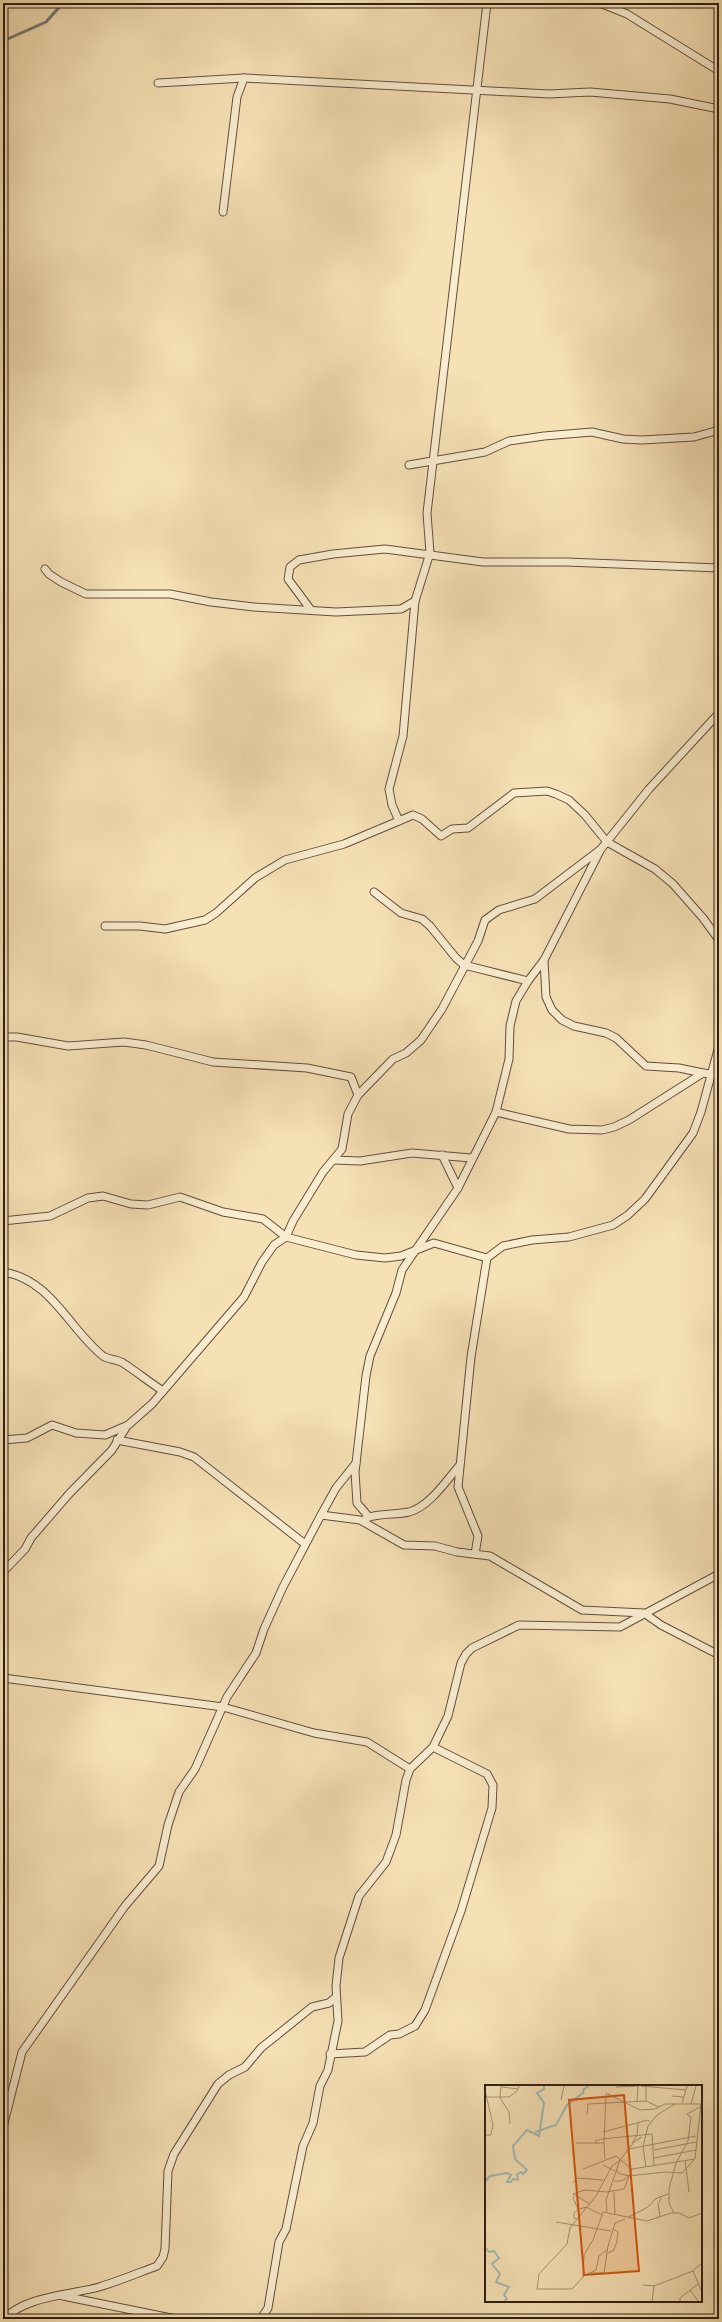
<svg xmlns="http://www.w3.org/2000/svg" width="722" height="2322" viewBox="0 0 722 2322" font-family="'IM FELL DW Pica',serif">
  <style>
    .lines { fill: none; stroke-linecap: round; stroke-linejoin: round }
    .stream { stroke: #737c75; stroke-width: 3 }
    .minor-casing { stroke: #624f3c; stroke-width: 9 }
    .minor { stroke: #f9eccf; stroke-width: 7 }
    .inset-river { fill: none; stroke: #a0bbb6; stroke-width: 2 }
    .inset-road { fill: none; stroke: #a79374; stroke-width: 1 }
    .view { fill: #d6530d; fill-opacity: 0.15; stroke: #d6530d; stroke-width: 2 }
    .inset-edge { fill: none; stroke: #301e13; stroke-width: 2 }
  </style>
  <rect width="100%" height="100%" fill="#f6e1b5"/>
  <filter id="stains"><feTurbulence type="fractalNoise" baseFrequency=".005" numOctaves="4"/><feColorMatrix values="0 0 0 0 .2 0 0 0 0 .09 0 0 0 0 .02 0 0 0 .5 -.17"/></filter>
  <radialGradient id="worn" r=".72"><stop offset=".6" stop-color="#630" stop-opacity="0"/><stop offset="1" stop-color="#630" stop-opacity=".3"/></radialGradient>
  <g class="lines">
    <!-- stream -->
    <polyline class="stream" points="3,41 46,22 63,3"/>
    <defs>
      <g id="minor">
        <polyline points="600,3 627,14 719,71"/>
        <polyline points="158,83 244,78"/>
        <polyline points="223,212 237,97 244,78 549,94 590,92 670,99 719,109"/>
        <polyline points="409,465 485,452 509,441 544,436 592,432 623,439 642,440 694,437 719,430"/>
        <polyline points="45,569 49,574 61,582 86,594 170,594 211,602 254,607 336,612 401,609 415,601 430,553 427,513 487,3"/>
        <polyline points="311,610 288,579 290,567 299,560 333,554 385,549 483,562 566,562 719,568"/>
        <polyline points="399,821 392,805 389,789 403,736 415,601"/>
        <polyline points="374,892 401,913 422,919 430,926 456,958 464,965 528,981"/>
        <polyline points="105,926 140,926 165,929 205,920 216,913 255,878 285,860 344,844 413,815 422,819 441,836 452,829 468,828 514,793 547,791 556,794 569,800 585,815 607,842 655,869 673,884 703,918 719,940"/>
        <polyline points="544,960 546,997 552,1010 562,1020 574,1026 606,1033 616,1038 646,1066 679,1068 703,1073"/>
        <polyline points="3,1037 17,1037 68,1046 124,1042 146,1045 213,1062 307,1068 351,1077 358,1095"/>
        <polyline points="496,1112 569,1129 602,1130 614,1127 629,1120 703,1073 719,1075"/>
        <polyline points="442,1155 458,1188"/>
        <polyline points="334,1160 360,1161 412,1153 471,1158"/>
        <polyline points="3,1221 50,1216 88,1198 103,1196 131,1204 148,1205 180,1197 223,1212 263,1219 286,1237 356,1255 385,1258 401,1256 434,1243 487,1258"/>
        <path d="M3,1272C51,1279 69,1329 103,1356C109,1360 117,1359 123,1363C137,1372 149,1382 163,1391"/>
        <polyline points="3,1440 27,1438 52,1425 76,1433 105,1435 126,1426"/>
        <polyline points="117,1440 180,1452 194,1457 305,1544"/>
        <polyline points="321,1515 336,1488 356,1463"/>
        <polyline points="369,1517 357,1503 355,1472 366,1376 370,1356 396,1293 402,1270 458,1188 496,1112 509,1059 510,1026 516,1001 528,981 544,960 601,849 649,789 719,713"/>
        <path d="M366,1518C380,1513 395,1515 409,1512C429,1507 446,1481 459,1466"/>
        <polyline points="475,1554 478,1536 458,1487 471,1357 487,1258 503,1246 532,1240 569,1237 613,1225 628,1215 645,1199 693,1133 701,1112 719,1046"/>
        <polyline points="3,1572 25,1549 31,1538 69,1494 112,1450 127,1426 152,1404 244,1297 262,1262 274,1245 286,1237 293,1221 323,1172 342,1149 348,1114 358,1095 393,1059 406,1053 421,1040 442,1009 478,941 485,920 499,910 535,899 601,849"/>
        <polyline points="3,1678 223,1707 314,1733 367,1742 410,1769"/>
        <polyline points="330,2054 365,2052 390,2035 399,2034 415,2026 425,2010 461,1911 492,1808 493,1785 487,1774 433,1747"/>
        <polyline points="3,2127 22,2052 125,1906 159,1866 168,1825 179,1792 195,1769 227,1697 256,1653 264,1629 283,1587 321,1515 360,1520 404,1545 435,1546 457,1552 490,1556 582,1610 644,1613 661,1625 719,1655"/>
        <polyline points="63,2296 176,2319"/>
        <path d="M4,2319C25,2296 71,2295 99,2287C119,2281 138,2273 157,2266L163,2257L165,2249L168,2171L174,2154L218,2084L229,2075L245,2067L261,2048L312,2007L329,2003L336,1997"/>
        <polyline points="261,2319 268,2308 279,2242 286,2229 303,2146 313,2123 320,2086 328,2070 338,2021 336,1986 339,1958 359,1896 386,1862 396,1835 406,1780 410,1769 433,1747 448,1716 461,1663 466,1654 472,1648 519,1625 620,1627 719,1574"/>
      </g>
    </defs>
    <!-- minor casing -->
    <use href="#minor" class="minor-casing"/>
    <!-- minor -->
    <use href="#minor" class="minor"/>
  </g>
  <!-- overview -->
  <g transform="translate(485 2085)">
    <rect width="217" height="217" fill="#f6e1b5"/>
    <path class="inset-river" d="M50,47L71,40L82,20L98,8L99,4L104,1M0,97L5,91L22,88L26,90L22,97H26L28,94L33,95L32,89L36,87L38,89L42,85L30,74L28,61L42,45L54,51L59,18L52,8L59,4V1M0,162L4,167L9,166L14,173L7,179L15,189L11,197L24,202L19,210L22,214L19,216"/>
    <path class="inset-road" d="M16,1L15,13L24,27L25,39M156,1L201,5M17,2L33,4M131,2L152,1M0,5L8,40L6,50H0M121,8L155,25L170,24L180,19H217M187,11L199,12M0,12H24L32,6L34,1M76,15L79,1M161,16V1M152,17L153,1M197,18L202,1M206,19L211,1M102,30L103,19L161,16L174,22M118,47L163,35L165,37M91,58H119L121,9M119,58L120,74M147,58L152,50L153,38M112,59L110,56L117,54L167,49L169,81M144,64L211,51M169,65L211,57M169,73L211,65M200,75L204,107M118,80L130,86M161,82L158,62L163,41L172,30L190,19M98,84L131,71L147,84M147,84L210,74L216,19M132,85L133,88L144,91M129,96H137L144,91L180,87L197,88L209,75M88,98L92,93L118,95M129,107L130,129M88,109L100,105L122,107L139,104L147,84M88,109L105,119M89,111L88,113L93,124M103,123L117,130M122,127L121,115L135,75L150,56L157,52M189,128L184,118V104L191,78L203,56L206,32L202,29L217,21M144,132L163,122L170,114L183,109M173,133L175,130L173,120L176,113M92,134L89,133V128L93,124L103,122M71,137L126,146M123,164L114,171L111,185L100,190L87,204H52L54,189L82,159L85,143L111,111L127,81L135,75M123,168L129,165L132,156L133,147L128,144M217,178L208,186L217,207M106,188H119L123,161L130,138L140,134M98,192L99,170L108,155L118,127L162,136L186,128H194L204,133L217,128M158,200L169,201L208,186M205,205L213,216M167,216L169,201M195,216V213L213,199"/>
    <path class="view" d="M139,10L154,186L99,190L84,15Z"/>
    <rect width="217" height="217" class="inset-edge"/>
  </g>
  <!-- margin -->
  <rect width="722" height="2322" fill="none" stroke="#f6e1b5" stroke-width="16"/>
  <rect x="4" y="4" width="714" height="2314" fill="none" stroke="#301e13" stroke-width="2"/>
  <rect x="8" y="8" width="706" height="2306" fill="none" stroke="#301e13"/>
  <rect width="100%" height="100%" filter="url(#stains)"/>
  <rect width="100%" height="100%" fill="url(#worn)"/>
</svg>
